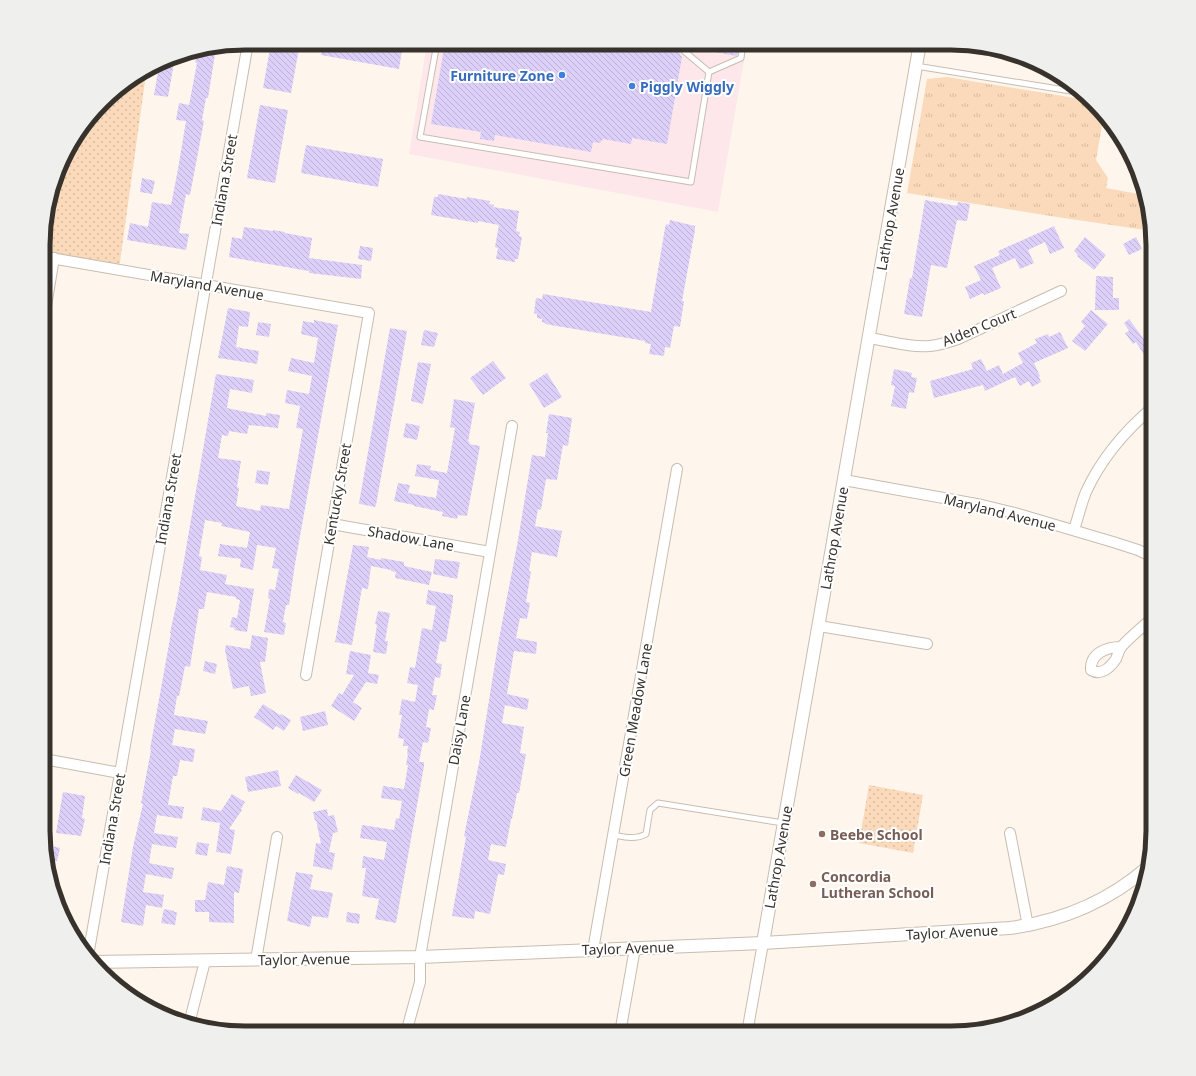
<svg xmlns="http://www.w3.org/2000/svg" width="1196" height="1076" viewBox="0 0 1196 1076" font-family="'Noto Sans',sans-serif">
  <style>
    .commercial { fill: #fde7ea }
    .grass { fill: url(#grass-tufts) }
    .park { fill: url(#park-dots) }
    .building { fill: url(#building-back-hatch) }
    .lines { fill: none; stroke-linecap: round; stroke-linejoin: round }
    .service-casing { stroke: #c9bcaf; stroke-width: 7 }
    .minor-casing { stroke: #c9bcaf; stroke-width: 12 }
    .tertiary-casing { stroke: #c9bcaf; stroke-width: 14 }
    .service { stroke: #fff; stroke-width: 5 }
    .minor { stroke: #fff; stroke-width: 10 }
    .tertiary { stroke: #fff; stroke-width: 12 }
    .shop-dot { fill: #3f7fe0; stroke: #fff; stroke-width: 1.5 }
    .education-dot { fill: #8d6e63; stroke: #fff; stroke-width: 1.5 }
    .labels { text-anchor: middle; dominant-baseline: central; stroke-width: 4; stroke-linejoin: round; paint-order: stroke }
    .shop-label { font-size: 14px; font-weight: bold; fill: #366cbe; stroke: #fff; text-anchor: end }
    .street-label { font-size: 14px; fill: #37322c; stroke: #fff }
    .education-label { font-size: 14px; font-weight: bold; fill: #785e54; stroke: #fff; text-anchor: start }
    .rim { fill: none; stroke: #37322c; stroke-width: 5 }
  </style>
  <defs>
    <pattern id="grass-tufts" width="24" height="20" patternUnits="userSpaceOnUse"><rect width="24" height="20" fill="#fadaba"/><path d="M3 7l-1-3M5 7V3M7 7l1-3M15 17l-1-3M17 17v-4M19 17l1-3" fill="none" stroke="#d7bca0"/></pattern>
    <pattern id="park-dots" width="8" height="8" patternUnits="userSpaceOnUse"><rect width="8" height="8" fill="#fadaba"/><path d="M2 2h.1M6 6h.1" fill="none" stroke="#d7bca0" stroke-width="1.8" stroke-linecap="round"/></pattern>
    <pattern id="building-back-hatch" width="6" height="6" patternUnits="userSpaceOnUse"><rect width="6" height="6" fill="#dccff8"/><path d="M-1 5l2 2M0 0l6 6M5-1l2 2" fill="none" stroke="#bdb2d5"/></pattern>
  </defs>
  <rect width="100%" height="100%" fill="#fef6ed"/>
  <!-- commercial -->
  <g class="commercial">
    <polygon points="427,43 747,43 718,212 409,154"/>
    <polygon points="866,43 901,43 900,50"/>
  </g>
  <!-- grass -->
  <polygon class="grass" points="947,77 1087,100 1104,114 1096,160 1108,178 1106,188 1144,195 1152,231 1057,217 907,193 927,79"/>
  <!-- park -->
  <g class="park">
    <polygon points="146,74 119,269 45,257 45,219 70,144 112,93"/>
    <polygon points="869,785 923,795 913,853 859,843"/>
  </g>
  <!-- building -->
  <g class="building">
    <polygon points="271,43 300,43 291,93 263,88"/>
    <polygon points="324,43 403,43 399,69 321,55"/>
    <polygon points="445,43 673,43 682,57 667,144 632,138 631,144 603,139 600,143 593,142 591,152 495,135 494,141 480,139 481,132 431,124"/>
    <polygon points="693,43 739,43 737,56 692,48"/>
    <polygon points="216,48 208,98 206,98 202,120 204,121 190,195 186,194 179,233 189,234 186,250 127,240 130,223 148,227 152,202 171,205 178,169 186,121 176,120 179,103 189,105 197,63 195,62 197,51"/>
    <polygon points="175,57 168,97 154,95 159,66"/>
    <polygon points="260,105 288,110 275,183 247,178"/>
    <polygon points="306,145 383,159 378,187 301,173"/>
    <polygon points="142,178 155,181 152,194 140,192"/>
    <polygon points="438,194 467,199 467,197 490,201 489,204 494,205 493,207 519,211 516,231 520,232 519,236 522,237 518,259 515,259 515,262 496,259 498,248 495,247 499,225 478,221 478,223 431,215 434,197 438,197"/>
    <polygon points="925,200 957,206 958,202 970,204 967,221 957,220 947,268 931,265 922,317 904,314 910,278 912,278"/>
    <polygon points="670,220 695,226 695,230 682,301 684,301 680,327 674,326 670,348 665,347 664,356 649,354 651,344 645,343 645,341 545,324 546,323 542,322 542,319 537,318 537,314 534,313 536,298 542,299 543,294 651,312 665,228 666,224 669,225"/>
    <polygon points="1054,226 1064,248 1050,254 1045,242 1028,250 1034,263 1020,269 1015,258 992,268 1001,288 987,294 984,295 983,293 970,299 965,287 981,280 974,266 1000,255 998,251"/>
    <polygon points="244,227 273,231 273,230 285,232 285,233 312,238 309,258 362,265 361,279 309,273 309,271 229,257 232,237 242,239"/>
    <polygon points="1085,237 1106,255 1094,270 1077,256 1078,255 1074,251"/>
    <polygon points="1136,237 1142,249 1129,255 1123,244"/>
    <polygon points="360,246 373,248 371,261 358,259"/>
    <polygon points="1096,276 1113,277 1113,298 1119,298 1119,310 1095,310"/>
    <polygon points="228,308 250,312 248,327 239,326 236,347 259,351 257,364 218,358"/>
    <polygon points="1091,310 1108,324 1085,351 1072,341 1085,326 1081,322"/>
    <polygon points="1129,319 1146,342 1153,338 1153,369 1136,342 1133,344 1125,333 1129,331 1124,323"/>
    <polygon points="314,320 338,325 295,564 289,605 286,605 283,622 286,623 284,635 264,632 270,599 268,598 269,589 275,590 279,569 272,568 276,548 257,545 253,570 240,567 241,559 218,556 220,544 247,548 250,532 221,526 222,523 205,520 199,556 202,557 200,570 227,575 225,584 254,589 247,632 234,630 235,628 230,627 232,617 237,618 240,600 236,599 236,597 207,592 204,609 199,609 190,667 185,666 181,687 179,696 177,696 174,715 208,721 205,734 175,729 172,745 195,749 193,762 180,760 177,776 173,776 168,805 184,807 182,819 157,815 154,833 178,837 176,848 152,844 149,863 174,868 172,879 146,874 143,892 164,895 162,908 146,905 143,926 121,922 133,847 143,804 141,803 151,750 150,749 171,633 170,633 177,601 216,374 254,380 252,393 230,389 227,408 266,416 266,413 280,415 278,428 249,425 247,434 229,431 228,436 222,435 218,458 241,461 237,487 239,488 236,506 260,511 261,505 289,509 303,429 296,428 300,406 285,403 287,390 309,394 312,376 288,371 291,358 314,363 318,338 301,334 303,321 314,323"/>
    <polygon points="258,322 271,324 269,337 256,335"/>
    <polygon points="390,328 407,331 376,505 375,507 360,504 359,503"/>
    <polygon points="424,330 438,333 434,347 421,345"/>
    <polygon points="1060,332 1068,348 1034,363 1040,376 1039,377 1041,382 1032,387 1029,381 1020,386 1015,377 985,391 983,385 934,398 930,381 973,369 971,363 981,359 987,371 999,365 1003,374 1023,363 1018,353 1037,343 1035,339 1048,334 1049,337"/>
    <polygon points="493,361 506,378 483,395 470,378"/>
    <polygon points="418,362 431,364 423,404 411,401"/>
    <polygon points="894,369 912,373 911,377 917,378 914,393 909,392 906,409 891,406 895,386 891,385"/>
    <polygon points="547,373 562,397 544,408 529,384"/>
    <polygon points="454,399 475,403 468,442 470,442 469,444 480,446 467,516 458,515 457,519 442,516 443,512 414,506 414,505 394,501 398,483 410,485 408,493 436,498 439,480 415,476 417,464 431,466 430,470 447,473 455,428 450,427"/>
    <polygon points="549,414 572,418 568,446 563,445 557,480 546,479 541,510 538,509 535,526 562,531 557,557 532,552 529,571 531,572 526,602 530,603 527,619 520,618 516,638 537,642 536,654 514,651 507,694 529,699 527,710 505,705 502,723 524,727 520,753 526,754 519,793 517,793 512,819 511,819 506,847 491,844 488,860 506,864 504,875 498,874 490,914 475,911 474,919 452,916 466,837 464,836 479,763 498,644 518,540 532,455 545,457 548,433 546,433"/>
    <polygon points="406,423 420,426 417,440 403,437"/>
    <polygon points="257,470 270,472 268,485 255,483"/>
    <polygon points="353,545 369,547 367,557 381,560 381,558 404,562 404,566 432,572 429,585 395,578 396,572 391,571 391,570 371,566 368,589 362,588 352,645 335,642"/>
    <polygon points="435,559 460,562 457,579 433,574"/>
    <polygon points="428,590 453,595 453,600 446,642 440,641 436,663 442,664 440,678 435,677 432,695 437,695 434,710 429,709 426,727 431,728 428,743 423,742 419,762 424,762 424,766 396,923 375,919 379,899 362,896 366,868 362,868 363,856 384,860 387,842 360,838 362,825 394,830 396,818 399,819 402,801 381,798 383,786 404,789 408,765 406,765 408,754 407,754 408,746 403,746 404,739 398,738 402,715 399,715 402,699 415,702 418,685 407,683 410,667 415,668 422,628 432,630 436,606 426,604"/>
    <polygon points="378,611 390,613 385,641 388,641 386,654 373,652 377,625 375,624"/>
    <polygon points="252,635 268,638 265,662 260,662 266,693 251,696 249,686 233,689 225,650 226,645 250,649"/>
    <polygon points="350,651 371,655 368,673 379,675 377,684 366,682 353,702 362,708 354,721 331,706 339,693 342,695 354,675 346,674"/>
    <polygon points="205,661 217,664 215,674 203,671"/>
    <polygon points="263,704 280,715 281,714 291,720 284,731 276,726 273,730 254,717"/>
    <polygon points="325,711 328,725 303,731 300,717"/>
    <polygon points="278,770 281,786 248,792 245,777"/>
    <polygon points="296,775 322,790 314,802 299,793 298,794 288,788"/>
    <polygon points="63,792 85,796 82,818 85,819 81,836 56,833"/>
    <polygon points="232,794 245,802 241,809 242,810 229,829 235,830 231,854 216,852 220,823 201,820 203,807 221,811"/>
    <polygon points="327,809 328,816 334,815 338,832 333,833 329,852 335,853 332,870 313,866 316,843 321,844 316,820 315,821 313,812"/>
    <polygon points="197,842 209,844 207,856 195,854"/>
    <polygon points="48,845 60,848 57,861 47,859 46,855"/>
    <polygon points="227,866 243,869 239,893 234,892 234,923 209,922 209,912 195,912 195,900 205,900 208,882 224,885"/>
    <polygon points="296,872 313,875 310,889 333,893 328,918 312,916 310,927 287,921"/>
    <polygon points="164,909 174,911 174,912 177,912 175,925 161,923"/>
    <polygon points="347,912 360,914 359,924 346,922"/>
  </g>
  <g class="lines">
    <defs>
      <g id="service">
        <polyline points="437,43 420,137 691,182 709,72"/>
        <polyline points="681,43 684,51 709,72"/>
        <polyline points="938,43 1022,59"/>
        <polyline points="916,66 1077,92"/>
        <polyline points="709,72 741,58 743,43"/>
        <path d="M613,835C624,837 635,840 646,834L650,810L658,803L783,823"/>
      </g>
      <g id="minor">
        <polyline points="45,257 369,313 306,675"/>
        <polyline points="45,312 54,258"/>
        <path d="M869,338C889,341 910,348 930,346C940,345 949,342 958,339L1061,291"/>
        <polyline points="844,480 982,505 1015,513 1113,542 1138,550 1153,557"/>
        <polyline points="332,524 490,552"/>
        <path d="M1074,530C1078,518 1081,504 1086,492C1101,459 1126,430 1153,407"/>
        <polyline points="819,626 927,644"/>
        <path d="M1121,647C1107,647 1090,653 1091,670C1101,676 1110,668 1116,659C1118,654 1119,649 1123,645C1132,635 1143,627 1153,617"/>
        <polyline points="44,759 120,773"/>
        <polyline points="1010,833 1028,926"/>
        <polyline points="593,950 677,469"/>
        <polyline points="88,956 248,43"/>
        <polyline points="256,960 277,837"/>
        <polyline points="189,1024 205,961"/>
        <polyline points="406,1033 420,982 420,957 512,426"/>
        <polyline points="620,1033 635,948"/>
        <polyline points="747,1033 763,943"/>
      </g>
      <g id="tertiary">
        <polyline points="763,943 920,43"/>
        <path d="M92,962L420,957L763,943L1010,928C1061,921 1109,901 1148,867"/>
      </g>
    </defs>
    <!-- service casing -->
    <use href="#service" class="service-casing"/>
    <!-- minor casing -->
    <use href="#minor" class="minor-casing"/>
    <!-- tertiary casing -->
    <use href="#tertiary" class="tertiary-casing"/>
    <!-- service -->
    <use href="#service" class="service"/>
    <!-- minor -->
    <use href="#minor" class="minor"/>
    <!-- tertiary -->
    <use href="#tertiary" class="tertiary"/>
  </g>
  <!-- markers -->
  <g class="shop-dot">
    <circle cx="562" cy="75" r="4"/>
    <circle cx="632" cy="86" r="4"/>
  </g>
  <g class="education-dot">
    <circle cx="822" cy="834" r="4"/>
    <circle cx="813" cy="884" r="4"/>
  </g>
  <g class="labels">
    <!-- shop labels -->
    <g class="shop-label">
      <text x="554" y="75">Furniture Zone</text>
      <text x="640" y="86" text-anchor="start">Piggly Wiggly</text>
    </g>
    <!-- street labels -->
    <g class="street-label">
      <text transform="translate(224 180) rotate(-80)">Indiana Street</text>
      <text transform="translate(890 219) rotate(-80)">Lathrop Avenue</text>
      <text transform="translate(207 285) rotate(10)">Maryland Avenue</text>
      <text transform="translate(979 327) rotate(-22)">Alden Court</text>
      <text transform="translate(337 494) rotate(-80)">Kentucky Street</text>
      <text transform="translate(168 499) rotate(-80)">Indiana Street</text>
      <text transform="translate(1000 512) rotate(14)">Maryland Avenue</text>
      <text transform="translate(411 538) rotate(10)">Shadow Lane</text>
      <text transform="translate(834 538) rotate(-80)">Lathrop Avenue</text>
      <text transform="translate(635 710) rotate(-80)">Green Meadow Lane</text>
      <text transform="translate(459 730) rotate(-80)">Daisy Lane</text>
      <text transform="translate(112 819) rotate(-80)">Indiana Street</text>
      <text transform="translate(778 857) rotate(-80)">Lathrop Avenue</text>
      <text transform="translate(952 932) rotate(-3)">Taylor Avenue</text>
      <text transform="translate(628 948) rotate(-2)">Taylor Avenue</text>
      <text transform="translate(304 959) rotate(-1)">Taylor Avenue</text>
    </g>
    <!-- education labels -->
    <g class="education-label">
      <text x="830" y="834">Beebe School</text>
      <text x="821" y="876">Concordia<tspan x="821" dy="16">Lutheran School</tspan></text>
    </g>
  </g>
  <!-- crop -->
  <path d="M0 0H1196V1076H0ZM245 50H951A195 195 0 0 1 1146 245V831A195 195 0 0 1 951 1026H245A195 195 0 0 1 50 831V245A195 195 0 0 1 245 50Z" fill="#efefee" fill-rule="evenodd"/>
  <path class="rim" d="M245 50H951A195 195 0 0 1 1146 245V831A195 195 0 0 1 951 1026H245A195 195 0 0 1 50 831V245A195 195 0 0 1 245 50Z"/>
</svg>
